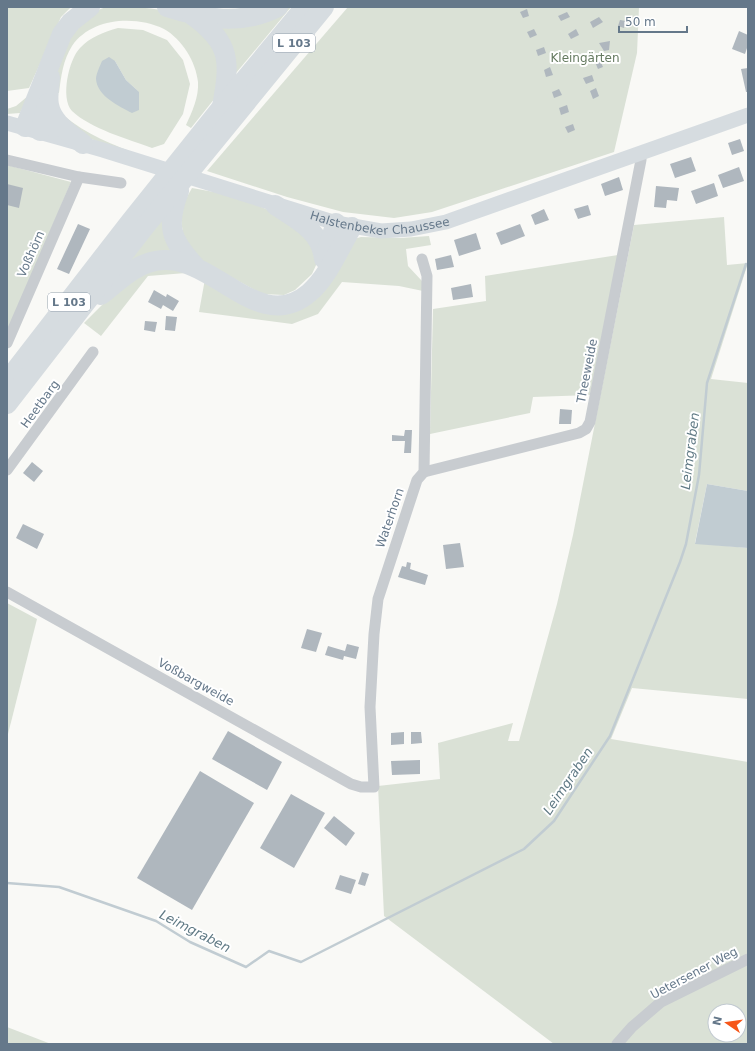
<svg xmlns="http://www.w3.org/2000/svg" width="755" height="1051" viewBox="0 0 755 1051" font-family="'DejaVu Sans',sans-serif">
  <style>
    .green { fill: #dae1d6; fill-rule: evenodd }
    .water { fill: #c1ccd2 }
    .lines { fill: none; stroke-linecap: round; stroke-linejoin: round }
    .stream { stroke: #c1ccd2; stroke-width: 2.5 }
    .building { fill: #afb7be }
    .street { stroke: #c8ccd0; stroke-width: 11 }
    .secondary { stroke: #d6dce0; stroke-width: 15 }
    .highway { stroke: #d6dce0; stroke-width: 20 }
    .labels { text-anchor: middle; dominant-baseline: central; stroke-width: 4; stroke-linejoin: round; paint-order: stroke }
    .shield { fill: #fff; stroke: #93a0ad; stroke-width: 1 }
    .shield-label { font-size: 11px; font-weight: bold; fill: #65788a }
    .park-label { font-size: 12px; fill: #657a60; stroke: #fff }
    .street-label { font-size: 12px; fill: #65788a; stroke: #fff }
    .water-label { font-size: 13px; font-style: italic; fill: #607a85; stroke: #fff }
  </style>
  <rect width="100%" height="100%" fill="#f9f9f6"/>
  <!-- green -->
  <g class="green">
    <polygon points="7,7 71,7 61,17 29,88 7,91"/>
    <path d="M106,7C133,7 170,6 194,23C204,29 213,44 221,53L215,98L191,128L186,125C192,112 199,97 198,82C196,62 182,39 164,29C135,15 91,18 72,46C63,60 61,77 59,93L51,91L68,35L98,10Z"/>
    <polygon points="284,7 291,7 231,79 219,32 221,23"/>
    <polygon points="348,7 639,7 637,53 614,152 432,212 394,218 343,212 287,197 207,171"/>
    <path d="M118,28L143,30L167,40L183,60L190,84L183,114L164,144L152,148C128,139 91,129 72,111C60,98 69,59 80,48C90,37 104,32 118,28ZM102,61H115L126,80L139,92Z"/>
    <polygon points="28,96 20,113 7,114 7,109 16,106"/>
    <path d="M62,114C88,136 112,144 142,156C123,150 82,139 68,125C65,122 64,117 62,114Z"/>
    <polygon points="7,165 71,182 7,334"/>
    <polygon points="192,188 236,196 275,213 311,235 317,263 312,274 295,290 284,295 262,294 195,257 184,244 180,209"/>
    <polygon points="166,208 174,249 107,284"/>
    <path d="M724,217L727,265L748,263L711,379L748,383V491L707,484L695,543L748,548V699L632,688L611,739L748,762V1044H554L384,916L378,786L440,779L438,743L513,723L508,741H519L557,604L573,535L634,225ZM715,1011H739V1035H715Z"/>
    <polygon points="429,236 431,245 406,249 408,266 422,281 423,291 399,286 342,282 318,314 292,324 199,312 205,279 186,273 148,276 101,336 84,323 122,285 166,264 288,309 354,239 361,237 401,238"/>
    <polygon points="618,255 590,395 533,397 530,413 430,434 433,309 486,301 485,276"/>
    <polygon points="7,603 37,619 7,738"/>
    <polygon points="7,1027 51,1044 7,1044"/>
  </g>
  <!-- water -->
  <g class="water">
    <path d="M109,57L115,61L126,80L139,92V110L132,113C119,106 97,96 96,79C96,74 100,66 102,61Z"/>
    <polygon points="707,484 748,491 748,548 695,544"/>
  </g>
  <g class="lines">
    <!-- stream -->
    <polyline class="stream" points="7,883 59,887 156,921 190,942 246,967 269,951 301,962 524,849 554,821 610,736 680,562 686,544 699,475 707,383 746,264"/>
  </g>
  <!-- building -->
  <g class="building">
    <polygon points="527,9 529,16 523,18 520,12"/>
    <polygon points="567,12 570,17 561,21 558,16"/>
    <polygon points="599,17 603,22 593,28 590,22"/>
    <polygon points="620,20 626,21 624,28 618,26"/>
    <polygon points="534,29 537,35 530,38 527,32"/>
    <polygon points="576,29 579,35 571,39 568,34"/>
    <polygon points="739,31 748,35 748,45 745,54 732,49"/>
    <polygon points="610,41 609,50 604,51 599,43"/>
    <polygon points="544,47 546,53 538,56 536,50"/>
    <polygon points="586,54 589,60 579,64 576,58"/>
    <polygon points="600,60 603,67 598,69 595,62"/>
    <polygon points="550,67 553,75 546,77 544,70"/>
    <polygon points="748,68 748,92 746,92 741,69"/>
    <polygon points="592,75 594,81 586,84 583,78"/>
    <polygon points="596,88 599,96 593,99 590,91"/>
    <polygon points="559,89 562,95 554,98 552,92"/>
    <polygon points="567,105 569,112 561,115 559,108"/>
    <polygon points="573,124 575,130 568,133 565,127"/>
    <polygon points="740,139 744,151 732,155 728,143"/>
    <polygon points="691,157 696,171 675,178 670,164"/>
    <polygon points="739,167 744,181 723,188 718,175"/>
    <polygon points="619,177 623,190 605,196 601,184"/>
    <polygon points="714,183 718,196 696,204 691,191"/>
    <polygon points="7,184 23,188 19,208 7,205"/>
    <polygon points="656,186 679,188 677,201 667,200 666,208 654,207"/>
    <polygon points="588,205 591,215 578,219 574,209"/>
    <polygon points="544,209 549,220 535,225 531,215"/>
    <polygon points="78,224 90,229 69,274 57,269"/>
    <polygon points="520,224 525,236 501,245 496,233"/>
    <polygon points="476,233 481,249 459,256 454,240"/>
    <polygon points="451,255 454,267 437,270 435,259"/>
    <polygon points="471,284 473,297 453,300 451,288"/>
    <polygon points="154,290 166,297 167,294 179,301 173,311 163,305 161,309 148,302"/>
    <polygon points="166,316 177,317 175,331 165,330"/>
    <polygon points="145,321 157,322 155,332 144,330"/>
    <polygon points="560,409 572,410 571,424 559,424"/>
    <polygon points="405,430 412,430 411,453 404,453 405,441 392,441 392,435 404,436"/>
    <polygon points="32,462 43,471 34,482 23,473"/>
    <polygon points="23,524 44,534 37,549 16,538"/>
    <polygon points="460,543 464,567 446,569 443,545"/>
    <polygon points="407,562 411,563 410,569 428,575 425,585 398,577 402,566 406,567"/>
    <polygon points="307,629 322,633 316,652 301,648"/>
    <polygon points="347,644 359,647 356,659 344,656 343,660 325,655 328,646 345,651"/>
    <polygon points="228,731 282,762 267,790 212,759"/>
    <polygon points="404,732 404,744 391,745 391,733"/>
    <polygon points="411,732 421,732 422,743 411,744"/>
    <polygon points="420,760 420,774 392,775 391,761"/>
    <polygon points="200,771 254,803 192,910 137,878"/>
    <polygon points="291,794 325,813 294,868 260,848"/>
    <polygon points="334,816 355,833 346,846 324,828"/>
    <polygon points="362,872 369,874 365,886 358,884"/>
    <polygon points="340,875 356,880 351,894 335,889"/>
  </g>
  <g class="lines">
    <!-- street -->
    <g class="street">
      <polyline points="7,160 79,177 121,183"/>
      <polyline points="7,343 79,177"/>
      <polyline points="7,470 93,352"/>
      <polyline points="424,472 579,433 586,429 590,422 641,160 641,152"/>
      <polyline points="7,592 351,784 361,787 374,787 370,707 374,634 378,599 417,480 424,472 427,276 422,259"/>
      <polyline points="617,1044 632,1027 661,1002 748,959"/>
    </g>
    <!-- secondary -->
    <path class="secondary" id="s1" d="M7,123L103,150L336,223L381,231L411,229L446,222L748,115"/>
    <!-- highway -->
    <g class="highway">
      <path d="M167,7C204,19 242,26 278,7"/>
      <path d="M192,15C232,43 230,62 222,107"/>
      <path d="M50,77C50,86 47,96 49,105C52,123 70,133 83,144"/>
      <polyline points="25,127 62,34 71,22 90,7"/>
      <polyline points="40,131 48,103"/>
      <path d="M179,191C166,226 170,239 195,266"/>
      <path d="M275,205C297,220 321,230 324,259"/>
      <polyline points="326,253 336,223"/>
      <path d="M101,295C115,284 130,269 148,263C207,242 255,339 309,293C328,277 340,247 352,227"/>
      <polyline points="7,381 130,222 222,107 305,7"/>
      <polyline points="7,404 142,230 324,7"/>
    </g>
  </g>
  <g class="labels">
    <!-- shield labels -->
    <g class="shield">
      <rect x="273" y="34" width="42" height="18" rx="3"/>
      <rect x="48" y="293" width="42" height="18" rx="3"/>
    </g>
    <g class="shield-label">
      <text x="294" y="43">L 103</text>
      <text x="69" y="302">L 103</text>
    </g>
    <!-- park labels -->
    <g class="park-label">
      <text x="585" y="58">Kleingärten</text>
    </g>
    <!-- street labels -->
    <g class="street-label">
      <text stroke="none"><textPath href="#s1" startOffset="388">Halstenbeker Chaussee</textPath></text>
      <text transform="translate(31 254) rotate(-66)">Voßhörn</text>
      <text transform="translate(587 371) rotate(-79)">Theeweide</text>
      <text transform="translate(40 404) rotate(-54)">Heetbarg</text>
      <text transform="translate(390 518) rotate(-71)">Waterhorn</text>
      <text transform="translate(196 682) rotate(29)">Voßbargweide</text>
      <text transform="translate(694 973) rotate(-28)">Uetersener Weg</text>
    </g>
    <!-- water labels -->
    <g class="water-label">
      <text transform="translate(690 451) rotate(-83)">Leimgraben</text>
      <text transform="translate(568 781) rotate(-56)">Leimgraben</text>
      <text transform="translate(195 931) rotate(27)">Leimgraben</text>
    </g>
  </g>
  <!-- border -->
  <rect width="755" height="1051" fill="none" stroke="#65788a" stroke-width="16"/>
  <!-- north arrow -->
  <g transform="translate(727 1023) rotate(283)"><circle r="19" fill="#ffffff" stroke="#c1c9d0"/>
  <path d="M0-3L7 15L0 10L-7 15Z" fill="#f65619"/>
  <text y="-6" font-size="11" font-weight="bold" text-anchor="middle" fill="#65788a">N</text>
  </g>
  <!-- scale -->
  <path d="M619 26v6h68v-6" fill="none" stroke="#65788a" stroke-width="2"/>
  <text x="625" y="26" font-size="12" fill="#65788a" stroke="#ffffff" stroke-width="3" paint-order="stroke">50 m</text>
</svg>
